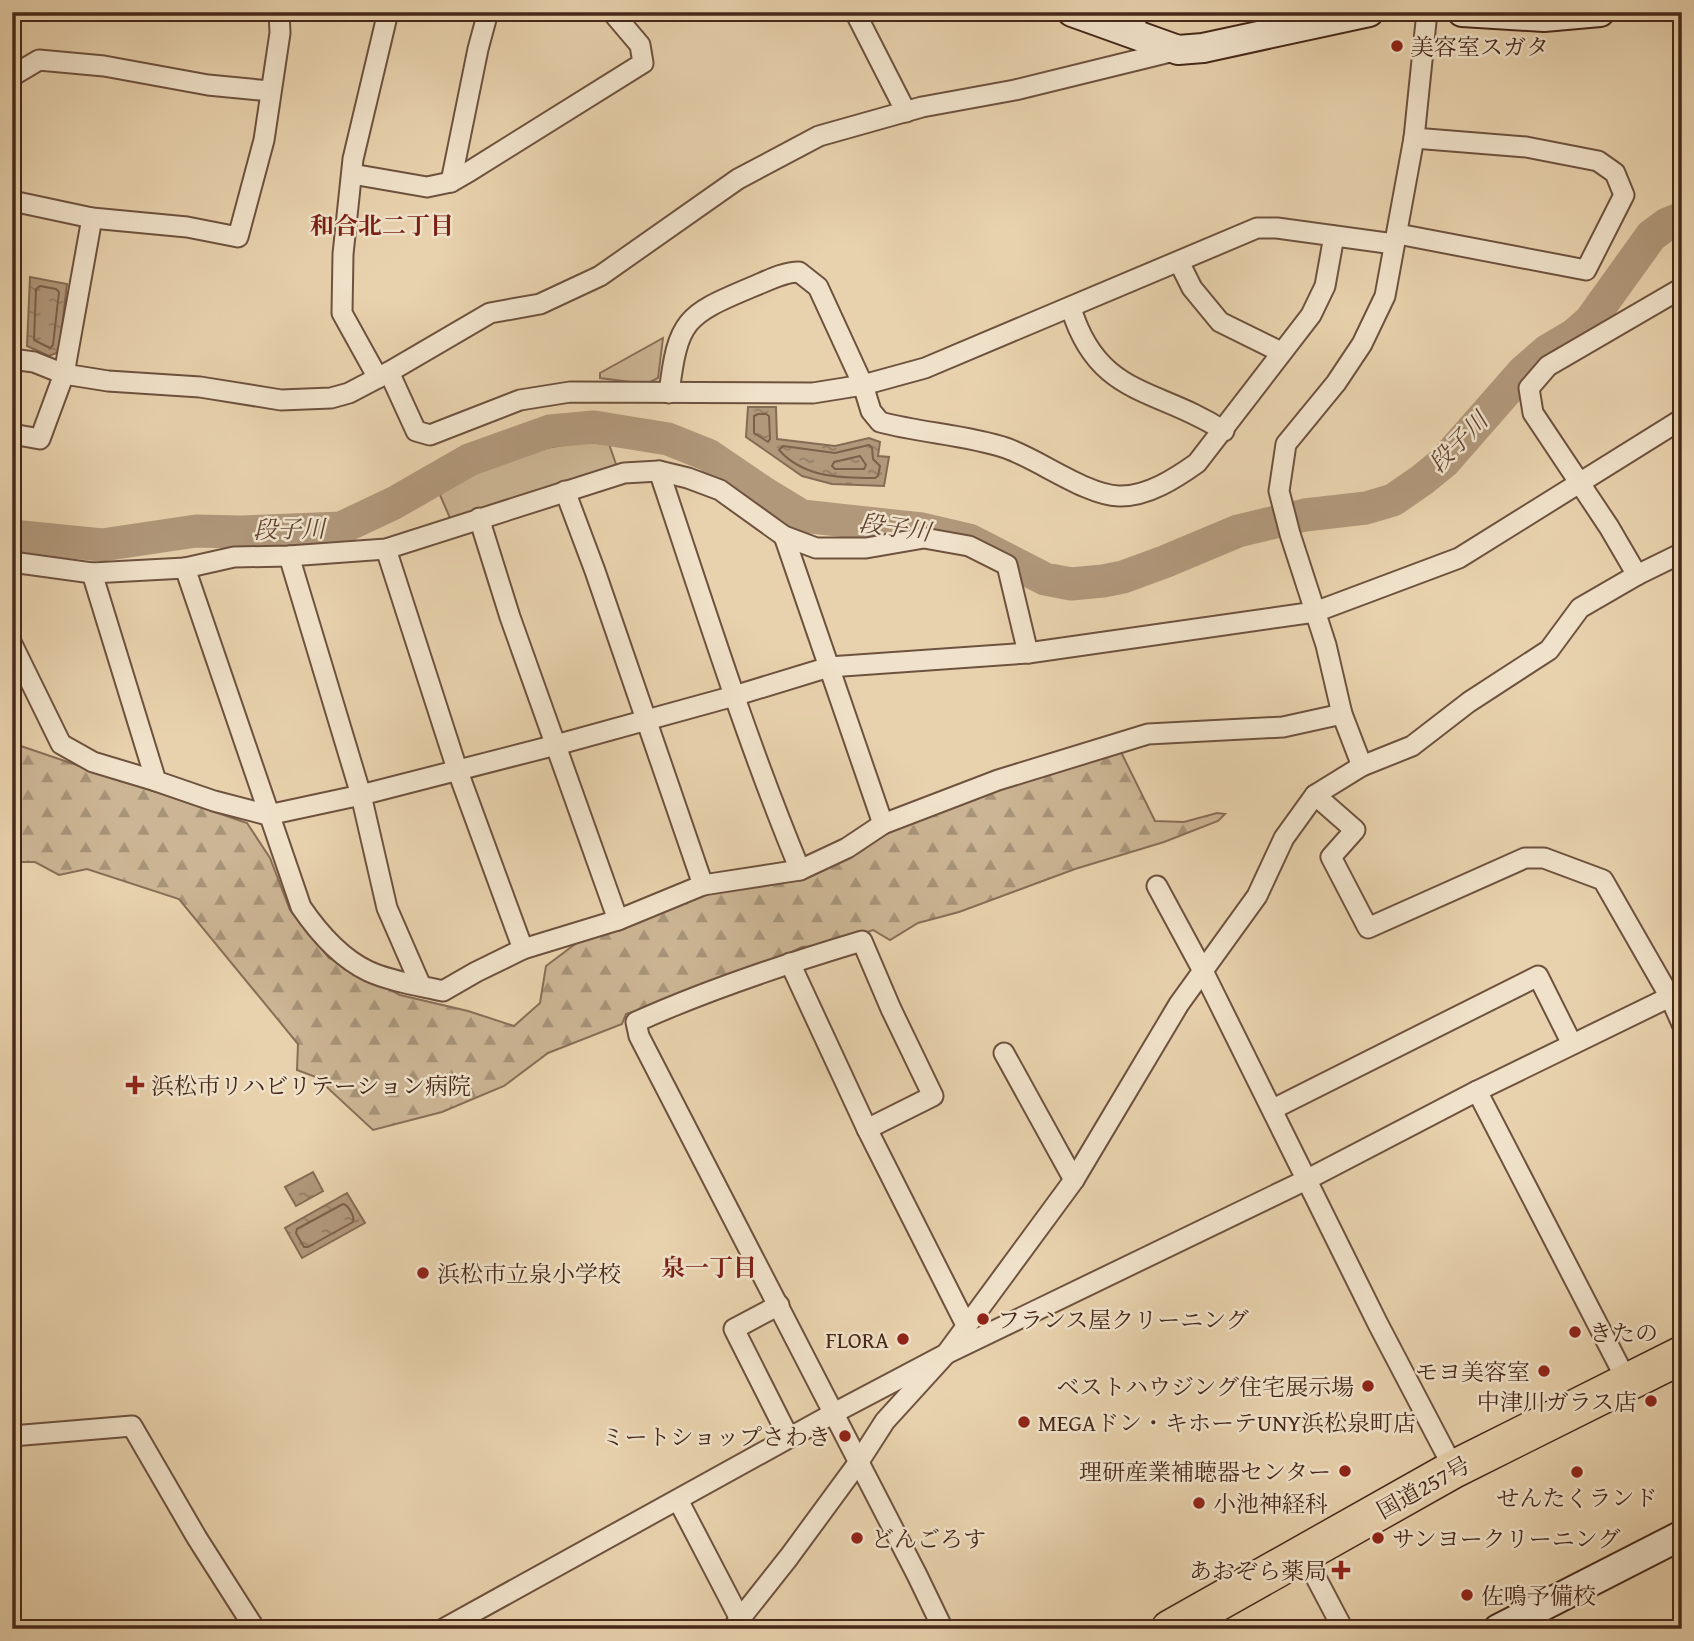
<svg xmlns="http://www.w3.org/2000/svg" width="1694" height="1641" viewBox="0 0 1694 1641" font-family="'Gentium Book Plus','Noto Serif JP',serif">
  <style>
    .green { fill: #ccb594; stroke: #896e57; stroke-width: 2 }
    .forest { fill: url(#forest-firs); stroke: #896e57; stroke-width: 2 }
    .water { fill: url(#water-ripples); stroke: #866b54; stroke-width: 2 }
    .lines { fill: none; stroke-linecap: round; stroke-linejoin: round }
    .shore { stroke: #7c604a; stroke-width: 2 }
    .river { stroke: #b1987b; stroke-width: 33 }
    .street-casing { stroke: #6e523f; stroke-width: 23 }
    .secondary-casing { stroke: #46281a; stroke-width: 32 }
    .highway-casing { stroke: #46281a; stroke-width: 40 }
    .street { stroke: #f0e2ca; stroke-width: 19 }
    .secondary { stroke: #f0e2ca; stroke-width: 28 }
    .highway { stroke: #e8d2ad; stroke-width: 37 }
    .poi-dot { fill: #8f2418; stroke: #f0e2ca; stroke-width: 2.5 }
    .labels { text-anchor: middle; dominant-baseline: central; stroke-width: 5; stroke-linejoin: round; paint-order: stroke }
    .poi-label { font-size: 23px; fill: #46281a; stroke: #f0e2ca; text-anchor: start }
    .street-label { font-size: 23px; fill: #46281a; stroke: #f0e2ca }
    .neighbourhood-label { font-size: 24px; font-weight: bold; fill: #7a1f14; stroke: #f0e2ca }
    .water-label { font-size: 24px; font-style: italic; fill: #614432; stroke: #f0e2ca }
  </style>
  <defs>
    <pattern id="forest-firs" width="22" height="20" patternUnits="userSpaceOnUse" patternTransform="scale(1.75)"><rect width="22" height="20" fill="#ccb594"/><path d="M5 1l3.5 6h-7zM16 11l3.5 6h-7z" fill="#a79378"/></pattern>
    <pattern id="water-ripples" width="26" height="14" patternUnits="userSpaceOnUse" patternTransform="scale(1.75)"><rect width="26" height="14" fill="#b1987b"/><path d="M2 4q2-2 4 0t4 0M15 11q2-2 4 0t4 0" fill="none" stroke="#927c64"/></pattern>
  </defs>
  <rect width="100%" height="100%" fill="#e8d2ad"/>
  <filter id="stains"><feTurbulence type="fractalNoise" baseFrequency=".00286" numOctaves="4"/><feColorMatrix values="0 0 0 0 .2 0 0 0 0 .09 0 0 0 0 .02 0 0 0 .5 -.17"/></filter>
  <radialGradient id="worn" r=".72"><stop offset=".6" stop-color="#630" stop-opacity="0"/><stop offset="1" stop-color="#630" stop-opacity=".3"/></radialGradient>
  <!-- green -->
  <g class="green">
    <polygon points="663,338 658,378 646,384 600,378 600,373"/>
    <path d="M583,442L609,444L617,467L450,518L440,495C448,488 456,479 465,474C500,453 544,448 583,442Z"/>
  </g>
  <!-- forest -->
  <polygon class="forest" points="12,743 247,823 270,858 290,910 329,958 400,995 468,1011 514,1026 540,1003 546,966 582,939 705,894 799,879 858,853 900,824 1026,778 1121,752 1155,821 1184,822 1217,813 1225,814 1218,821 1164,842 1075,869 959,912 918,923 890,940 873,930 830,945 802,947 751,971 626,1014 622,1024 548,1053 504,1086 442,1112 373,1130 316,1077 297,1070 298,1044 179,899 87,869 59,875 35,862 12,862"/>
  <!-- water -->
  <g class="water">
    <polygon points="30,277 67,284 59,352 49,356 27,346"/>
    <polygon points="748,407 776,407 777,439 835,446 869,438 880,442 878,456 889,457 884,486 832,484 802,476 746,437"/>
    <polygon points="313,1172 323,1191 296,1206 285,1187"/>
    <polygon points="347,1193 365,1223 302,1258 285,1228"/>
  </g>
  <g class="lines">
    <!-- shore -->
    <g class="shore">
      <polygon points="40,286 56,289 59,292 53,345 50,348 34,340 36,289"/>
      <polygon points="758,414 766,414 769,416 770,439 768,442 754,433 754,416"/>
      <path d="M869,445L872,448L873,459L880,466L878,476L875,478C841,478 804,478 779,450L783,446L835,453Z"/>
      <polygon points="860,456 866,465 864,469 835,469 832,466 834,462"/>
      <path d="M343,1204C348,1205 355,1216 353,1222L308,1247H304L296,1233L297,1229Z"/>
    </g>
    <!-- river -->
    <polyline class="river" points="12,536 102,545 196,531 241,532 341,528 394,503 469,460 550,431 594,427 668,439 708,455 761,491 802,516 922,529 969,540 1045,579 1071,584 1103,581 1123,577 1164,562 1238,531 1305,515 1366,508 1393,500 1422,480 1444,462 1523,372 1547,351 1574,335 1590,321 1651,236 1667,224 1682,218"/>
    <defs>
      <g id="street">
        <polyline points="855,12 906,112"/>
        <polyline points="1133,12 1139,38"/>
        <polyline points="12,76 39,60 104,66 208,85 270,91"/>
        <polyline points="352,174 427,187 451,182 470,171 643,63 640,45 612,12"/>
        <polyline points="451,182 478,49 488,12"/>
        <polyline points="12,198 17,202 92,218 187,227 238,237 264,140 280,33 279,12"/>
        <polyline points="1398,234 1586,270 1624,195 1615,173 1598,161 1526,147 1414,138"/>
        <polyline points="1179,262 1192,288 1220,322 1281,352"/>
        <path d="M1071,308C1098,398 1159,388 1224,431"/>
        <polyline points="12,359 34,362 64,374 108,381 200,387 281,400 331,398 349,393 389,372 490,313 540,304 600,276 738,179 819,136 922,107 1015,90 1178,50"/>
        <polyline points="389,372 416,431 430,435 520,400 570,392 813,393 863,385 925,368 1257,228 1277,228 1394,244"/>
        <polyline points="378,378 342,313 343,254 353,159 388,12"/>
        <path d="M669,393C678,320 685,315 752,287C767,281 783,272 799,272L818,287L863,385L871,411L880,422C921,433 967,435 1006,448C1040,460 1086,495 1119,496C1147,497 1176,478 1197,463L1311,315L1325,286L1334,236"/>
        <polyline points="12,434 40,439 64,374 92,218"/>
        <path d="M659,471C704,605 746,740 800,870"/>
        <polyline points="565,491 595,571 703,885 618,920"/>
        <path d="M479,518L510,617L618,920L523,949L476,972L443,991C421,986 389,981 368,971C341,958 318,932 301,907L185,568L234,557L289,556L386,549L624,473L659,471L688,478L720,490L784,536L816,548H866L924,538L969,546L1007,565L1028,653"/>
        <polyline points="784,536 883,824"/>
        <polyline points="386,549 457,769 523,949"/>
        <polyline points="289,556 361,795 387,908 421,986"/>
        <polyline points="12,562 92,573"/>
        <polyline points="185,568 92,573 156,781 214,801 268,815 361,795 556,745 734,696 829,667 1028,653 1315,612 1459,558 1682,419"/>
        <polyline points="1637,575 1609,527 1533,413 1529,388 1548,366 1682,288"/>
        <polyline points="12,644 61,744 93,762 156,781"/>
        <polyline points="1362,766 1342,714 1326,645 1290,534 1279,491 1286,444 1336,383 1362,344 1385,296 1414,138 1427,12"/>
        <polyline points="1315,795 1355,830 1331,857 1368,928 1525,858 1544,858 1603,880 1670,997 1682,1024"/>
        <polyline points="703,885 800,870 847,848 883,824 998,780 1148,734 1283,727 1342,714"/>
        <polyline points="1157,886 1203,971 1378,1324 1454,1469"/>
        <polyline points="790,963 867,1129 966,1325"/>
        <polyline points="1004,1053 1074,1180"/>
        <polyline points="1477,1091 1628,1383"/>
        <polyline points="1273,1109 1538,976 1572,1044"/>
        <path d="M867,1129L933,1096L891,1009L862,941C785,964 709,989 636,1022L639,1036L917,1575L943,1629"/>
        <polyline points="779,1305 734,1329 789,1438"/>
        <polyline points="12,1436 132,1426 197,1538 255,1629"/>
        <polyline points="678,1500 740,1619"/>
        <polyline points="1303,1553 1343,1629"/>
        <polyline points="443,1629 834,1413 946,1354 1308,1179 1477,1091 1682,991"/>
        <polyline points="732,1629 789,1557 858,1463 885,1421 946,1354 1074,1180 1179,1004 1257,896 1284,838 1315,795 1362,766 1412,746 1469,702 1549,650 1580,608 1637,575 1682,553"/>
      </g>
      <g id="secondary">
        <polyline points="1072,12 1178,50 1203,48 1369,12"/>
        <polyline points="1462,12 1544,17 1600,12"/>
        <polyline points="1498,1629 1682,1535"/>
      </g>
      <polyline id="highway" points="1170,1629 1454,1469 1682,1355"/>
    </defs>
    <!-- street casing -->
    <use href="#street" class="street-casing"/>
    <!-- secondary casing -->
    <use href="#secondary" class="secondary-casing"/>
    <!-- highway casing -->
    <use href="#highway" class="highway-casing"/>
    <!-- street -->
    <use href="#street" class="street"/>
    <!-- secondary -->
    <use href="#secondary" class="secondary"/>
    <!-- highway -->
    <use href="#highway" class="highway"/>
  </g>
  <!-- markers -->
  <g class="poi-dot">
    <circle cx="1397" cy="46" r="7"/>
    <path d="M131.5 1074.5h7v7h7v7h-7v7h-7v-7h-7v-7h7z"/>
    <circle cx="423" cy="1273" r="7"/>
    <circle cx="983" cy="1319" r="7"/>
    <circle cx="1575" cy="1332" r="7"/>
    <circle cx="903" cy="1339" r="7"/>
    <circle cx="1544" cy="1371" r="7"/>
    <circle cx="1368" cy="1386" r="7"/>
    <circle cx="1651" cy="1401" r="7"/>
    <circle cx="1024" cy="1422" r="7"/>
    <circle cx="845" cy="1436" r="7"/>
    <circle cx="1345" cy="1471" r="7"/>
    <circle cx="1577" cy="1472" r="7"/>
    <circle cx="1199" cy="1503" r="7"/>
    <circle cx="857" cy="1538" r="7"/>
    <circle cx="1378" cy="1538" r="7"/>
    <path d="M1337.5 1559.5h7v7h7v7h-7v7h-7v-7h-7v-7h7z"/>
    <circle cx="1467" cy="1595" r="7"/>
  </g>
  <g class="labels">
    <!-- poi labels -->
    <g class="poi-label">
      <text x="1411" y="46">美容室スガタ</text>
      <text x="151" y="1085">浜松市リハビリテーション病院</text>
      <text x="437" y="1273">浜松市立泉小学校</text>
      <text x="997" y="1319">フランス屋クリーニング</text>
      <text x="1589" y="1332">きたの</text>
      <text x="889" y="1339" text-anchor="end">FLORA</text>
      <text x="1530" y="1371" text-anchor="end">モヨ美容室</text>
      <text x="1354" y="1386" text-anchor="end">ベストハウジング住宅展示場</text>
      <text x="1637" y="1401" text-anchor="end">中津川ガラス店</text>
      <text x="1038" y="1422">MEGAドン・キホーテUNY浜松泉町店</text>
      <text x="831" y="1436" text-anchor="end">ミートショップさわき</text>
      <text x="1331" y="1471" text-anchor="end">理研産業補聴器センター</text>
      <text x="1577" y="1497" text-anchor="middle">せんたくランド</text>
      <text x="1213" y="1503">小池神経科</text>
      <text x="871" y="1538">どんごろす</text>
      <text x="1392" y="1538">サンヨークリーニング</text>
      <text x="1327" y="1570" text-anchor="end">あおぞら薬局</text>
      <text x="1481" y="1595">佐鳴予備校</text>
    </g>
    <!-- street labels -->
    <g class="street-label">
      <text transform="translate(1423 1487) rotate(-29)">国道257号</text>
    </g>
    <!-- neighbourhood labels -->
    <g class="neighbourhood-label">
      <text x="382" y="225">和合北二丁目</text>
      <text x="709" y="1267">泉一丁目</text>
    </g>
    <!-- water labels -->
    <g class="water-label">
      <text transform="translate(1458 442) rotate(-46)">段子川</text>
      <text transform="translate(895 527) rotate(8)">段子川</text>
      <text transform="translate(289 529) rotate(-1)">段子川</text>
    </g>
  </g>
  <!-- margin -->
  <rect width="1694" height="1641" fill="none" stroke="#e8d2ad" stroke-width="42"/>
  <rect x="14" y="14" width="1666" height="1613" fill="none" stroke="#46281a" stroke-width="3.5"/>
  <rect x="21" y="21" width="1652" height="1599" fill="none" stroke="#46281a" stroke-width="2"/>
  <rect width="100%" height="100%" filter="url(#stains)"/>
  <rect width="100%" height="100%" fill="url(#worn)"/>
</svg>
